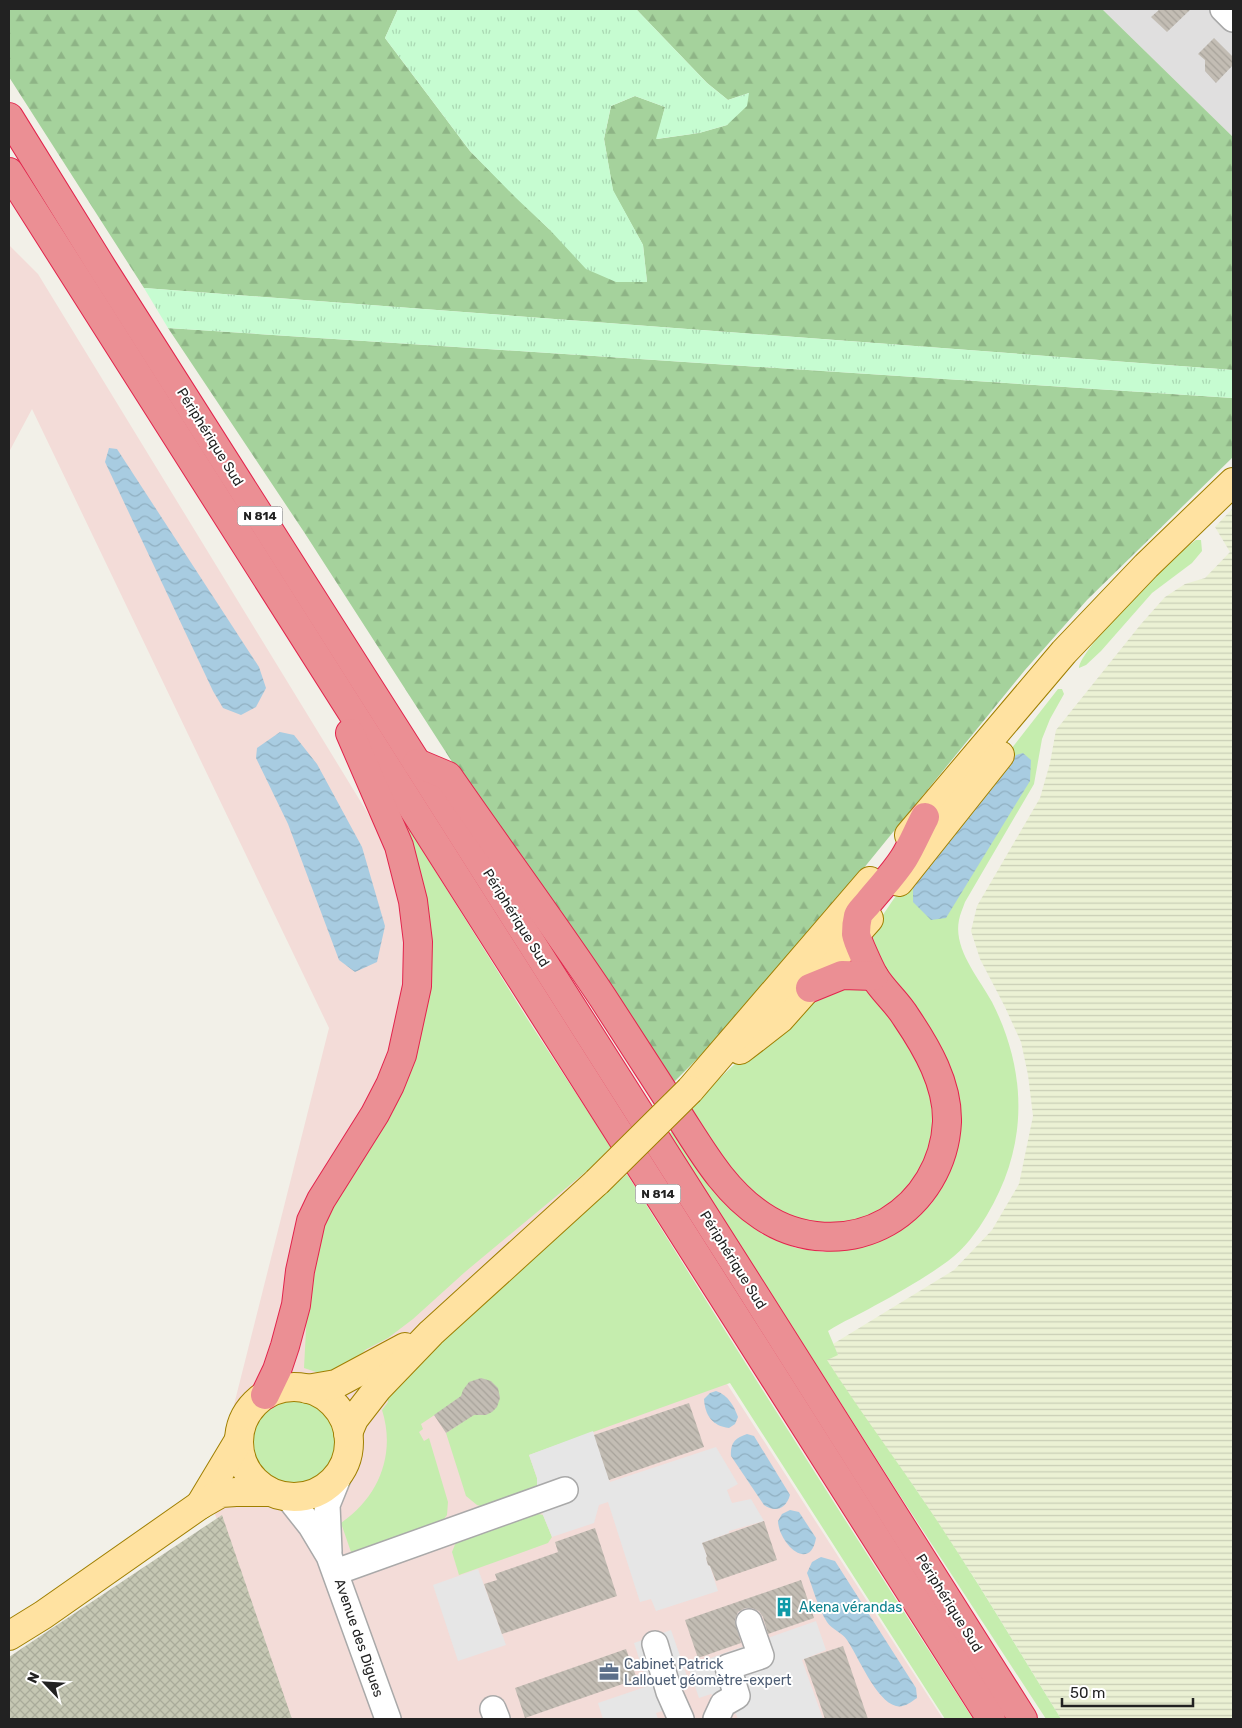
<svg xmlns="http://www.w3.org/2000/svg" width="1242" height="1728" viewBox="0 0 1242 1728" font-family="Rubik,sans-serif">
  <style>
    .residential { fill: #e0dfdf }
    .commercial { fill: #f3dcd8 }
    .construction { fill: url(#construction-cross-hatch) }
    .farmland { fill: url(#farmland-rules) }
    .grass { fill: #c5edae }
    .forest { fill: url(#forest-firs) }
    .park { fill: url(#park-tufts) }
    .parking { fill: #e6e6e6 }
    .water { fill: url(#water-waves) }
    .building { fill: url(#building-back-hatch) }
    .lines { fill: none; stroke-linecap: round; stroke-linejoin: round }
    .minor-casing { stroke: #a9a9a9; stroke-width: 28 }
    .major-casing { stroke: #9f7f00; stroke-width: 30 }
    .highway-casing { stroke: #e2244c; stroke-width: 30 }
    .minor { stroke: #fff; stroke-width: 25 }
    .major { stroke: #ffe2a1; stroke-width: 28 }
    .highway { stroke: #eb8f94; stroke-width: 28 }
    .major-bridge-casing { stroke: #9f7f00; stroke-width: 30; stroke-linecap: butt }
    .major-bridge { stroke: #ffe2a1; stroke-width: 28 }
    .labels { text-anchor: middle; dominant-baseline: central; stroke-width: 4; stroke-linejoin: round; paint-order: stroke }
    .shield { fill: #fff; stroke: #646464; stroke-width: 1 }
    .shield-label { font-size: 12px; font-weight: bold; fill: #222 }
    .street-label { font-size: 14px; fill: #222; stroke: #fff }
    .culture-label { font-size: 14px; fill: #0d838f; stroke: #fff; text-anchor: start }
    .service-label { font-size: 14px; fill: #4e5e75; stroke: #fff; text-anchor: start }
  </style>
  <defs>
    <pattern id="construction-cross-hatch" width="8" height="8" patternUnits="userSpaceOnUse" patternTransform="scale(1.25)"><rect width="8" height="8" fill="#c5c7b3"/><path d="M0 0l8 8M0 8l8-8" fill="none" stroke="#a9ab9a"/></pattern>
    <pattern id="farmland-rules" width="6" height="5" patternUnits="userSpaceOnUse" patternTransform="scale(1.25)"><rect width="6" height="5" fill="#ebf1d4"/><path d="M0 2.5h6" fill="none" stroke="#c9ceb6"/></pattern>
    <pattern id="forest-firs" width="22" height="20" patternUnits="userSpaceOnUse" patternTransform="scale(1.25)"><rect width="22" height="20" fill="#a5d29c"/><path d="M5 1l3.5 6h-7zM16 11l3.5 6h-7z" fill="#8eb486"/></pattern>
    <pattern id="park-tufts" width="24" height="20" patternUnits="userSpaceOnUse" patternTransform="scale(1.25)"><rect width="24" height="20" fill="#c6fcd1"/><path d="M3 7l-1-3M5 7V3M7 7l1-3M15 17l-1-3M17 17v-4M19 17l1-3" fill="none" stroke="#aad8b3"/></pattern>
    <pattern id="water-waves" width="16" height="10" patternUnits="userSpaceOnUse" patternTransform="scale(1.25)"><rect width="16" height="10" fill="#a8cce1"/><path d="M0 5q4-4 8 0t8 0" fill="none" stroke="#90afc1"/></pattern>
    <pattern id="building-back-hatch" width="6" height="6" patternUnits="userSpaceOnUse" patternTransform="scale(1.25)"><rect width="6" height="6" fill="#c3bdb4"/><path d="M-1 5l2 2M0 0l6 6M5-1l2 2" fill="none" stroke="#a7a29a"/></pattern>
  </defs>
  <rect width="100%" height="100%" fill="#f2f0e8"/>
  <!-- residential -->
  <polygon class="residential" points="1102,9 1233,9 1233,137"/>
  <!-- commercial -->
  <polygon class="commercial" points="9,245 38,274 586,1170 597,1182 943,1719 287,1719 210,1500 329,1028 32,409 9,452"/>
  <!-- construction -->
  <polygon class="construction" points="222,1515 292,1719 9,1719 9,1657"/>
  <!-- farmland -->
  <polygon class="farmland" points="1233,508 1233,1719 1061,1719 977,1582 917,1491 860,1411 826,1359 838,1355 833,1344 954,1270 992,1230 1019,1184 1033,1116 1028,1075 1021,1042 1005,1007 980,959 971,931 977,906 1040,798 1050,763 1056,730 1141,624 1165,597 1185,584 1205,578 1230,552 1215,527"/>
  <!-- grass -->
  <g class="grass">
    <path d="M1196,540H1201L1202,551L1192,563L1152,593L1101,651L1086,665L1079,668C1080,650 1155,576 1172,559C1180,552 1188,546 1196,540Z"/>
    <path d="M1058,689H1062L1064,694L1050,719L1042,739L1034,784L965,902C963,908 960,914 959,920C953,949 979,978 992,1002C1028,1073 1028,1147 987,1215C977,1232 964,1249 948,1261C925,1278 900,1292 874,1306C859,1315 843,1321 828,1331L838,1355L827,1360C855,1404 887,1447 917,1491C968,1565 1014,1643 1061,1719H1046L897,1491L669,1134L672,1131L713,1189L736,1213L762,1234L796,1248L823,1252L870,1244L905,1227L932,1203L950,1171L959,1134V1093L944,1055L921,1013L875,957L871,944L874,928L893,900Z"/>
    <polygon points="391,800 530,1023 611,1147 589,1169 465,1272 413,1319 388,1338 365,1350 360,1356 362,1364 322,1374 304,1368 308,1291 320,1220 414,1043"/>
    <polygon points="849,987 872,992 912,1039 936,1107 934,1144 918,1184 886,1212 858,1224 825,1226 787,1219 749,1196 688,1117 697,1099 736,1063 773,1038 807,1002"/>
    <path d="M627,1174C741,1357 856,1538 973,1719H945L730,1383L529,1455L537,1478V1489L490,1509L477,1505L466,1496L446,1433L460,1424L448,1406L421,1424L423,1429L419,1432L424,1441L429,1438L448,1502L447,1515L440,1524L352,1555L341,1523C379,1497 396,1454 382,1410L388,1402L385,1391L508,1275L606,1193Z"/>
    <circle cx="292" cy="1443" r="46"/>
    <polygon points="531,1512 543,1515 552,1537 548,1543 459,1575 452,1552 456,1542"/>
  </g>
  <!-- forest -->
  <g class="forest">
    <polygon points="9,9 398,9 385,38 470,151 515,196 549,229 647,282 643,245 613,191 604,139 611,106 635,96 665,107 657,139 699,133 727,125 749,93 728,100 707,83 636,9 1102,9 1233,137 1233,370 144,288 9,77"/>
    <polygon points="168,328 1233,398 1233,457 1087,600 1025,670 815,928 732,1024 672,1084 467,785 304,532"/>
  </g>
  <!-- park -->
  <g class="park">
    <polygon points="398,9 636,9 707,83 728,100 749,93 747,106 727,125 699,133 656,139 665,107 635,96 611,106 604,139 613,190 643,245 647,282 616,282 586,269 549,229 515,197 470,151 385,38"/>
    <polygon points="144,288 1233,370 1233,398 168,328"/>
  </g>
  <!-- parking -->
  <g class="parking">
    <polygon points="593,1431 610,1482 716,1447 738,1484 727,1490 732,1503 751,1499 764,1521 729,1531 729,1533 702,1543 707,1556 706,1558 708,1565 710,1566 718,1591 656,1611 651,1599 640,1602 608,1502 599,1505 594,1523 552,1537 543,1515 537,1489 537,1478 529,1455"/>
    <polygon points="478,1569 506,1645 458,1661 433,1585"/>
    <polygon points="816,1621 826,1650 802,1660 823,1719 738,1719 735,1712 711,1694 699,1698 688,1666"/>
    <polygon points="671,1630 689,1682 678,1686 684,1704 656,1713 658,1719 603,1719 598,1703 648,1686 634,1643"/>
  </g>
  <!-- water -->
  <g class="water">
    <polygon points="109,448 117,449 259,667 266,688 256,707 241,715 223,708 213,691 105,462"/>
    <polygon points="280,732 294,735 317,764 362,847 385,926 377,962 355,972 339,960 288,824 256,758 257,748"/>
    <polygon points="1023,753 1031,760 1030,781 946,918 931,920 913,902 913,886 1016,755"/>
    <path d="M716,1391C728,1395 734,1406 738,1417L735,1424L729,1428C712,1426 705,1415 704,1399L710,1393Z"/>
    <path d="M747,1434L754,1436L790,1495C786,1509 775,1513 764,1505L731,1456C730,1443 735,1438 747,1434Z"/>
    <path d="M790,1510L799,1512L816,1538C810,1573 779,1544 778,1521L782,1514Z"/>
    <path d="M821,1557L835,1561L916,1688L917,1698C911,1702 904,1708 896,1706C876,1701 858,1656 847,1640C842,1632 832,1630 827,1622C818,1608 813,1588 807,1573L812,1562Z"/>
  </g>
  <!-- building -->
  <g class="building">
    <polygon points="1160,9 1191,9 1167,32 1151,17"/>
    <polygon points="1214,38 1233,57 1233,65 1216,83 1205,71 1205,60 1198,54"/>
    <polygon points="481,1378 491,1381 498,1388 500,1398 497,1407 492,1412 486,1415 474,1415 446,1433 434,1415 461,1396 463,1390 469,1382"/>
    <polygon points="689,1403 704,1447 609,1480 594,1435"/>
    <polygon points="764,1521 777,1560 716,1581 710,1566 708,1565 706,1558 707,1556 702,1543"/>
    <polygon points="595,1528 617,1596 502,1634 484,1584 497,1580 495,1574 558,1552 555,1542"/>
    <polygon points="801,1580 814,1618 768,1634 763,1617 759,1611 752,1608 745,1608 738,1612 735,1620 741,1643 698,1658 685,1620"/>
    <polygon points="843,1646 868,1719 825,1719 819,1701 804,1659"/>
    <polygon points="626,1649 637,1679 525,1718 515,1688"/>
  </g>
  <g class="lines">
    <defs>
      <g id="minor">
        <polyline points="1223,9 1233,19"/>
        <polyline points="288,1497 311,1526 329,1556 388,1719"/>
        <polyline points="329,1551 327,1505 342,1468"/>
        <polyline points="336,1572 565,1490"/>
        <polyline points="655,1644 669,1692 681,1719"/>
        <polyline points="493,1709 497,1719"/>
        <polyline points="716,1719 723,1704 737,1696 728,1667 761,1656 749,1622"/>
      </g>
      <g id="major">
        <polyline points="909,835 1064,652 1146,566 1233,482"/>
        <polyline points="899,882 1000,755"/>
        <polyline points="740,1050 780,1019 869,919"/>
        <polyline points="690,1090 870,881"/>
        <circle cx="294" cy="1442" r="55"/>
        <polyline points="307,1389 336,1384 405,1347"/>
        <polyline points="348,1433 354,1419 378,1388 431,1333 597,1182"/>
        <polyline points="200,1505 239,1440"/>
        <polyline points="9,1636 43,1615 200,1505 221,1493 236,1492 270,1492"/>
      </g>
      <g id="highway">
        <polyline points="9,117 103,269 743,1276 1023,1719"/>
        <polyline points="9,172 991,1719"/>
        <path d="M417,763L448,776C499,850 553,923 603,998C628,1036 653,1075 678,1114C702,1151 724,1191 762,1216C799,1241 848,1244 887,1222C923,1201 945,1163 947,1122C948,1084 927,1048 906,1017C897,1002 883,991 874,976C870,969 857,941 856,934C856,930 857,920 858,916C859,912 865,907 868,903C880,888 894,874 904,858C912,845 918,830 925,817"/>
        <polyline points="810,988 842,975 874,976"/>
        <polyline points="265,1395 277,1370 285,1346 296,1305 300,1271 311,1221 321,1200 375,1114 390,1085 402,1055 417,986 418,942 413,901 399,846 350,733"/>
      </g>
    </defs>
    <!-- minor casing -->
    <use href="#minor" class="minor-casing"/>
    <!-- major casing -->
    <use href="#major" class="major-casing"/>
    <!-- highway casing -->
    <use href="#highway" class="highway-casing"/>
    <!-- minor -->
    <use href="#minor" class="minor"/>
    <!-- major -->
    <use href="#major" class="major"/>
    <!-- highway -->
    <use href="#highway" class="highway"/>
    <defs>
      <polyline id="major-bridge" points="597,1182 690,1090"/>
    </defs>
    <!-- major-bridge casing -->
    <use href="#major-bridge" class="major-bridge-casing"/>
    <!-- major-bridge -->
    <use href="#major-bridge" class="major-bridge"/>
  </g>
  <!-- icons -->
  <defs>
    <symbol id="building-bare" viewBox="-9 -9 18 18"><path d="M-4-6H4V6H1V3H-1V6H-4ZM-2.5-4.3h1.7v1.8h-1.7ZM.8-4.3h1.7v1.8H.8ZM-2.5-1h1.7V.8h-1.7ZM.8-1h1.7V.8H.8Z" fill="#0f9aa8" stroke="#fff" stroke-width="2.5" paint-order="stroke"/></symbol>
    <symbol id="office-bare" viewBox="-9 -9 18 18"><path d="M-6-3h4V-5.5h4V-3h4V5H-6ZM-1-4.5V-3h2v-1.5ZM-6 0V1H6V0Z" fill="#5c6f8a" stroke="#fff" stroke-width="2.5" paint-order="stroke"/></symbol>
  </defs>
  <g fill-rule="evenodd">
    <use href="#building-bare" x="770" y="1593" width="28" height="28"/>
    <use href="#office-bare" x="595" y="1658" width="28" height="28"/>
  </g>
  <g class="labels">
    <!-- shield labels -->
    <g class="shield">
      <rect x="237.5" y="506.5" width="45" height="19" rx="4"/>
      <rect x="635.5" y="1184.5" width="45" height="19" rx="4"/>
    </g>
    <g class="shield-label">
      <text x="260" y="516">N 814</text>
      <text x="658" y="1194">N 814</text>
    </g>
    <!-- street labels -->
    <g class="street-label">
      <text transform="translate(210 437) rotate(58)">Périphérique Sud</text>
      <text transform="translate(516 918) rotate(58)">Périphérique Sud</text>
      <text transform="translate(733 1260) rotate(58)">Périphérique Sud</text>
      <text transform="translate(949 1603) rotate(58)">Périphérique Sud</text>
      <text transform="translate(359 1638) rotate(71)">Avenue des Digues</text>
    </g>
    <!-- culture labels -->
    <g class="culture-label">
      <text x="799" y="1607">Akena vérandas</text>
    </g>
    <!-- service labels -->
    <g class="service-label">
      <text x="624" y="1664">Cabinet Patrick<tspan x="624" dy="16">Lallouet géomètre-expert</tspan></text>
    </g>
  </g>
  <!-- border -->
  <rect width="1242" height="1728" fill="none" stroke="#222222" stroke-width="20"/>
  <!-- north arrow -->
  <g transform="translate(45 1683) rotate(295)" stroke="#ffffff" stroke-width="4" paint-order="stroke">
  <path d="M0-4L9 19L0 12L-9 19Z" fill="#222222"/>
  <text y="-8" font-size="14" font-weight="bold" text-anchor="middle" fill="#222222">N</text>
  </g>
  <!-- scale -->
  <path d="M1062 1698v8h131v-8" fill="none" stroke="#222222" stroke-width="2.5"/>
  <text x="1070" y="1698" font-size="15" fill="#222222" stroke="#ffffff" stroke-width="4" paint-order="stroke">50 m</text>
</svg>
